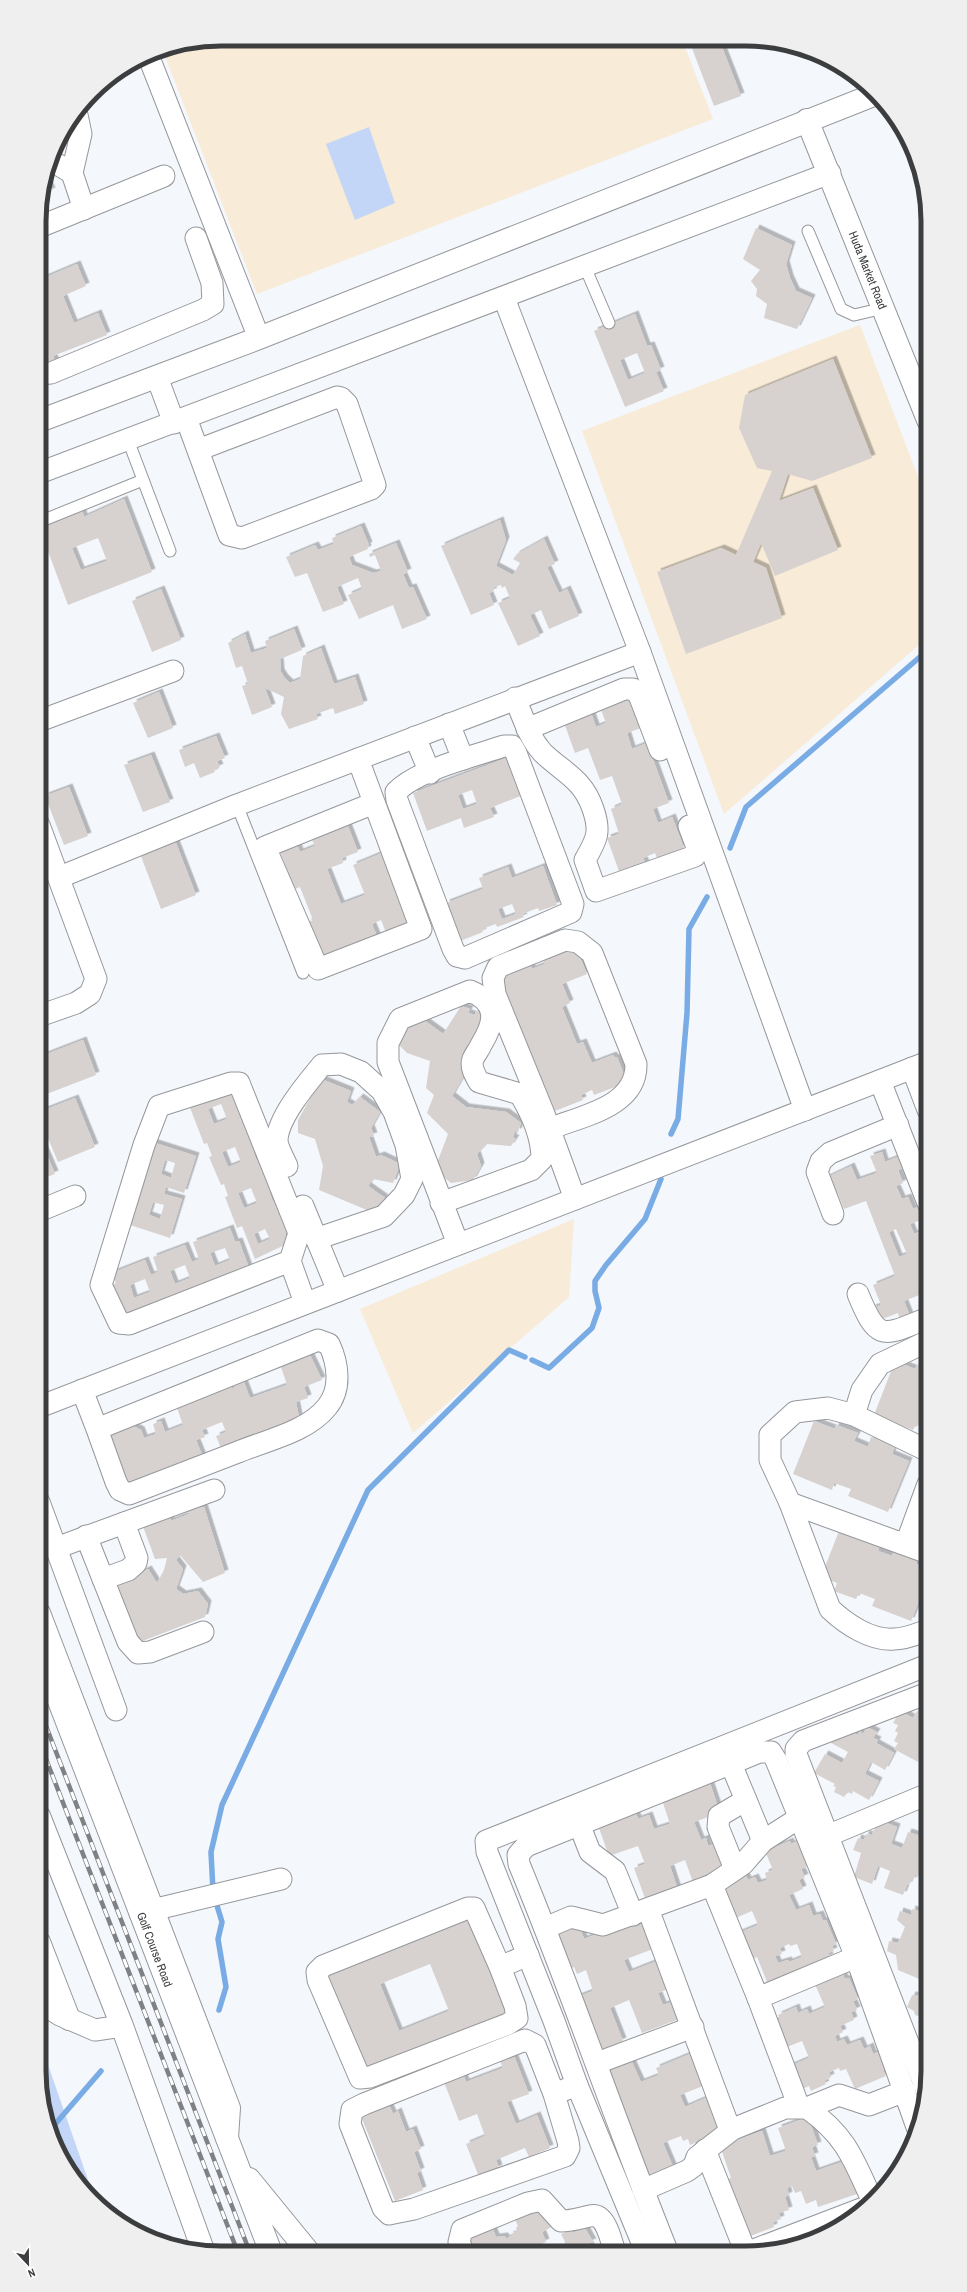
<svg xmlns="http://www.w3.org/2000/svg" width="967" height="2292" viewBox="0 0 967 2292" font-family="'Archivo Narrow',sans-serif">
  <style>
    .education { fill: #f8ebd7 }
    .green { fill: #c3d6f8 }
    .lines { fill: none; stroke-linecap: round; stroke-linejoin: round }
    .stream { stroke: #79abe4; stroke-width: 5.5 }
    .building { fill: #d7d2d0; fill-rule: evenodd; filter: url(#shadow) }
    .service-casing { stroke: #95979b; stroke-width: 13 }
    .minor-casing { stroke: #95979b; stroke-width: 23 }
    .tertiary-casing { stroke: #95979b; stroke-width: 24 }
    .secondary-casing { stroke: #95979b; stroke-width: 24 }
    .service { stroke: #fff; stroke-width: 11 }
    .minor { stroke: #fff; stroke-width: 21 }
    .tertiary { stroke: #fff; stroke-width: 22 }
    .secondary { stroke: #fff; stroke-width: 22 }
    .rail-casing { stroke: #7f8184; stroke-width: 4.5 }
    .rail { stroke: #fff; stroke-width: 3; stroke-dasharray: 9; stroke-linecap: butt }
    .labels { text-anchor: middle; dominant-baseline: central; stroke-width: 3.5; stroke-linejoin: round; paint-order: stroke }
    .street-label { font-size: 12px; fill: #3c3d3f; stroke: #fff }
    .rim { fill: none; stroke: #3c3d3f; stroke-width: 5 }
  </style>
  <defs>
    <filter id="shadow"><feDropShadow dx="3.5" dy="-3.5" stdDeviation="0" flood-color="#0004"/></filter>
  </defs>
  <rect width="100%" height="100%" fill="#f4f7fb"/>
  <!-- education -->
  <g class="education">
    <polygon points="221,39 683,42 713,119 257,294 163,51"/>
    <polygon points="860,325 928,503 928,637 724,814 582,431"/>
    <polygon points="574,1219 569,1297 413,1433 360,1309"/>
  </g>
  <!-- green -->
  <g class="green">
    <polygon points="369,127 395,203 355,220 326,144"/>
    <polygon points="46,2059 95,2200 63,2162 45,2118 39,2068"/>
  </g>
  <g class="lines">
    <!-- stream -->
    <g class="stream">
      <polyline points="730,848 746,807 928,650"/>
      <polyline points="671,1134 678,1119 687,1013 689,929 707,897"/>
      <polyline points="532,1360 549,1368 592,1328 599,1308 595,1291 595,1281 606,1265 645,1219 661,1179"/>
      <polyline points="213,1891 211,1852 222,1805 368,1490 509,1350 525,1357"/>
      <polyline points="215,1899 222,1922 218,1939 226,1987 219,2010"/>
      <polyline points="50,2130 101,2071"/>
    </g>
  </g>
  <!-- building -->
  <g class="building">
    <polygon points="693,42 720,42 741,96 714,106 690,43"/>
    <polygon points="49,184 52,191 43,195 46,186"/>
    <polygon points="756,228 792,245 786,264 790,278 796,291 812,298 797,329 764,318 767,304 756,296 757,289 751,281 760,270 743,259"/>
    <polygon points="77,264 86,286 63,296 74,323 98,313 107,335 53,356 56,362 39,369 39,339 49,335 39,311 39,280"/>
    <path d="M635,314L647,346L651,345L661,370L656,372L664,391L625,407L594,331ZM637,353L645,373L628,380L620,360Z"/>
    <polygon points="833,359 872,458 812,481 788,474 779,501 813,488 838,550 775,576 761,543 753,562 766,568 782,618 686,654 657,572 721,548 736,555 772,471 757,468 739,428 745,395"/>
    <path d="M124,499L152,572L68,605L39,527L82,510L84,517ZM98,538L107,561L81,570L72,548Z"/>
    <polygon points="500,520 506,540 496,566 513,575 520,563 513,559 517,554 544,539 555,564 547,567 559,593 567,589 579,616 549,629 541,610 530,615 540,636 518,646 498,603 510,598 505,586 502,588 501,585 492,588 494,591 489,593 494,605 471,615 441,546"/>
    <polygon points="361,526 369,545 367,546 368,549 349,557 352,565 373,573 381,571 375,555 370,557 369,554 396,543 408,572 403,574 409,588 413,587 427,619 402,629 393,605 359,619 348,595 362,589 358,578 337,587 344,604 323,612 307,573 295,577 286,557 315,545 318,550 334,544 332,538"/>
    <polygon points="161,589 181,640 152,652 132,601"/>
    <polygon points="294,629 302,650 280,659 281,672 284,677 290,683 300,679 303,656 321,648 334,684 355,677 364,704 335,714 333,708 316,714 318,719 289,729 281,714 284,697 265,688 272,707 252,715 242,686 248,684 242,666 236,668 228,643 245,634 251,653 267,648 265,641"/>
    <polygon points="159,692 173,728 148,738 133,703"/>
    <polygon points="630,696 641,728 627,733 632,749 647,743 669,803 653,809 658,823 672,817 684,848 657,858 655,853 643,858 646,864 620,874 607,838 619,834 611,809 622,804 612,776 600,780 588,748 575,753 563,720 590,710 596,727 606,723 600,707"/>
    <polygon points="216,736 225,758 217,761 220,767 214,770 215,772 200,778 194,763 185,767 179,750"/>
    <polygon points="151,755 170,802 143,812 124,765"/>
    <path d="M509,757L523,795L490,808L494,817L464,828L461,818L427,831L413,793ZM472,790L477,804L463,809L458,795Z"/>
    <polygon points="69,787 88,836 64,845 45,796"/>
    <polygon points="344,816 358,852 342,858 343,863 327,869 341,904 365,895 353,865 387,851 418,928 389,940 381,920 372,924 379,941 325,963 308,922 313,920 300,887 295,889 279,849 296,842 300,852 315,846 312,840 325,835 321,825"/>
    <polygon points="174,838 196,895 161,909 139,851"/>
    <path d="M543,866L557,905L539,911L538,908L522,914L524,917L497,927L496,924L482,929L483,932L460,941L446,903L483,889L479,878L508,867L512,878ZM512,904L516,914L502,919L498,909Z"/>
    <polygon points="572,949 574,954 578,953 587,974 562,984 570,1003 562,1007 577,1044 583,1042 592,1063 613,1055 615,1058 617,1057 625,1077 621,1078 623,1084 594,1095 592,1090 581,1095 583,1100 555,1111 553,1106 549,1107 498,986 505,984 502,977 514,973 513,971 530,964 532,969 545,964 542,959"/>
    <polygon points="461,1006 470,1009 468,1013 475,1015 476,1011 482,1012 484,1031 461,1073 464,1075 452,1096 466,1107 506,1112 521,1123 518,1132 515,1131 513,1138 516,1138 511,1146 487,1144 477,1154 481,1166 473,1180 451,1183 440,1174 437,1163 448,1134 427,1113 434,1095 426,1088 430,1061 407,1053 397,1043 402,1025 421,1018 443,1034"/>
    <polygon points="83,1040 96,1075 39,1097 39,1057"/>
    <polygon points="321,1079 351,1091 347,1102 352,1105 360,1097 380,1112 371,1128 374,1136 369,1137 376,1157 381,1155 400,1164 393,1183 373,1179 368,1186 385,1198 374,1213 319,1190 323,1166 315,1139 298,1133 298,1120"/>
    <path d="M232,1088L255,1150H253L256,1159H259L271,1191H269L273,1202L275,1201L287,1232L285,1233L289,1243L255,1259L242,1226L237,1228L225,1197L228,1196L224,1184L221,1185L209,1157L212,1156L207,1143L204,1144L189,1105ZM221,1104L227,1119L214,1124L208,1109ZM235,1147L241,1162L228,1167L222,1152ZM251,1188L257,1203L244,1208L238,1193ZM265,1229L270,1239L258,1244L254,1234Z"/>
    <polygon points="75,1098 95,1147 58,1162 39,1117 39,1112"/>
    <polygon points="39,1136 55,1174 39,1180"/>
    <path d="M152,1142L196,1156L184,1193L166,1187L164,1194L182,1199L170,1238L127,1224ZM165,1160L175,1163L171,1178L161,1174ZM153,1202L164,1205L160,1219L149,1215Z"/>
    <path d="M882,1152L885,1162L900,1156L905,1167L898,1170L903,1183L896,1186L902,1199L908,1197L913,1209L922,1205L927,1218L910,1224L914,1234L928,1228V1242L926,1243L928,1258L924,1259L928,1269V1309L922,1294L904,1301L910,1316L900,1320L898,1313L877,1321L872,1308L881,1305L873,1285L895,1276L866,1201L844,1209L837,1192L828,1196L822,1180L851,1166L857,1180L877,1173L870,1156ZM896,1229L907,1254L899,1257L889,1232Z"/>
    <path d="M230,1228L235,1242L239,1241L249,1268L124,1315L112,1285L116,1283L112,1273L145,1260L151,1275L158,1272L153,1257L185,1245L192,1262L199,1259L193,1242ZM225,1248L230,1260L215,1266L210,1253ZM185,1265L190,1278L175,1284L170,1271ZM145,1279L150,1292L134,1298L130,1285Z"/>
    <polygon points="310,1355 322,1380 304,1387 308,1398 296,1402 300,1422 223,1453 216,1436 226,1432 222,1422 202,1430 205,1437 196,1440 204,1460 125,1489 103,1432 129,1424 141,1430 144,1438 156,1434 153,1424 161,1421 165,1432 183,1425 175,1402 229,1383 232,1389 243,1380 250,1398 287,1385 280,1364"/>
    <polygon points="895,1361 915,1369 917,1365 928,1369 928,1428 916,1424 913,1430 874,1415"/>
    <polygon points="814,1421 835,1429 836,1425 858,1433 854,1441 868,1447 871,1437 895,1446 892,1454 909,1461 888,1512 848,1496 851,1489 834,1483 832,1490 793,1474"/>
    <polygon points="186,1507 204,1507 225,1573 203,1582 180,1555 176,1560 183,1569 176,1589 183,1594 198,1591 208,1604 205,1617 140,1642 117,1584 148,1569 157,1583 164,1570 167,1558 155,1559 141,1521 167,1511 171,1521 189,1514"/>
    <polygon points="928,1513 928,1537 919,1534"/>
    <polygon points="839,1531 881,1542 878,1551 892,1556 895,1547 919,1556 916,1564 928,1568 928,1579 911,1621 872,1606 875,1599 859,1593 856,1599 834,1591 837,1583 821,1577"/>
    <polygon points="900,1711 913,1718 917,1711 928,1716 928,1746 924,1751 921,1750 918,1762 894,1749 898,1743 894,1741 898,1733 895,1731 898,1725 893,1723"/>
    <polygon points="867,1727 877,1732 873,1738 878,1740 876,1743 894,1753 885,1770 871,1762 865,1774 879,1781 869,1800 853,1791 852,1794 848,1792 844,1797 834,1792 836,1787 833,1786 835,1784 814,1773 825,1754 842,1763 848,1752 831,1743 839,1730 848,1730 858,1735 859,1731 863,1734"/>
    <polygon points="710,1783 720,1813 694,1822 701,1840 706,1838 708,1846 714,1844 723,1868 694,1885 685,1860 670,1866 678,1890 646,1901 634,1868 645,1864 638,1846 609,1856 596,1820 628,1816 636,1813 638,1819 649,1815 654,1829 670,1824 662,1800"/>
    <polygon points="925,1813 928,1814 928,1855 920,1853 918,1858 922,1859 920,1864 926,1866 921,1877 915,1875 913,1881 910,1880 909,1885 907,1885 903,1895 884,1888 890,1871 878,1866 872,1884 854,1877 861,1853 853,1850 858,1838 864,1840 866,1834 872,1835 878,1820 897,1827 891,1844 902,1848 908,1832 924,1837 926,1828 920,1826"/>
    <path d="M790,1841L791,1844L798,1841L808,1866L801,1869L805,1877L799,1880L803,1889L789,1895L796,1910L809,1905L813,1916L820,1914L823,1921L826,1920L836,1944L832,1946L834,1951L828,1953L830,1957L767,1982L757,1957L747,1961L736,1934L758,1925L752,1911L731,1920L718,1887L746,1876L748,1880L755,1877L758,1883L767,1880L765,1873L773,1870L765,1851ZM789,1944L790,1946L797,1944L802,1957L789,1962L788,1960L778,1963L775,1956L782,1954L780,1948Z"/>
    <polygon points="923,1904 928,1904 928,2026 918,2023 921,2017 915,2015 914,2011 907,2007 912,1995 918,1996 924,1981 898,1970 896,1955 887,1951 889,1941 898,1943 905,1927 897,1920 900,1911 911,1915 912,1909 919,1911"/>
    <path d="M470,1912L512,2019L365,2075L320,1974ZM430,1964L449,2011L399,2031L380,1984Z"/>
    <polygon points="641,1917 653,1949 624,1960 629,1972 657,1961 668,1989 658,1993 663,2005 675,2001 682,2018 642,2033 629,2000 610,2008 623,2041 598,2051 577,1997 593,1991 586,1970 577,1974 574,1967 567,1970 551,1928 576,1918 584,1939"/>
    <polygon points="840,1968 845,1979 849,1978 858,1999 853,2001 857,2010 851,2012 854,2020 840,2026 843,2032 835,2036 837,2042 844,2039 847,2045 860,2040 864,2049 870,2046 873,2054 878,2052 885,2069 883,2070 886,2076 855,2089 846,2069 840,2071 839,2068 829,2072 831,2077 824,2081 826,2084 811,2091 809,2086 800,2090 790,2066 809,2058 802,2041 782,2049 770,2023 780,2019 778,2015 796,2007 798,2013 807,2009 809,2014 825,2007 813,1980"/>
    <polygon points="690,2054 703,2086 680,2095 685,2107 708,2097 720,2128 709,2133 711,2136 690,2145 688,2139 683,2141 681,2136 663,2143 674,2169 649,2179 604,2069 630,2058 641,2082 659,2075 656,2068"/>
    <polygon points="514,2056 529,2094 507,2102 516,2124 537,2115 550,2148 529,2157 525,2148 496,2160 499,2168 479,2177 466,2144 485,2136 477,2114 459,2121 444,2082 463,2074 466,2082 503,2068 500,2061"/>
    <polygon points="386,2098 393,2114 398,2111 406,2132 413,2129 421,2149 414,2152 421,2171 417,2173 423,2190 395,2201 358,2109"/>
    <polygon points="808,2117 818,2145 812,2147 815,2156 811,2157 816,2171 845,2161 857,2194 818,2207 816,2200 806,2204 801,2191 795,2193 792,2186 787,2188 789,2195 785,2197 789,2210 779,2213 781,2219 773,2222 774,2227 748,2237 728,2179 731,2178 720,2146 762,2131 770,2156 786,2151 778,2128"/>
    <polygon points="539,2209 543,2220 549,2218 552,2227 542,2232 546,2242 536,2246 534,2252 468,2251 465,2245 471,2243 469,2237 492,2227 496,2237 505,2236 506,2239 514,2234 513,2231 519,2229 515,2219"/>
    <polygon points="585,2228 593,2242 589,2243 593,2252 558,2252 563,2250 561,2246 566,2244 561,2234 572,2230 573,2233"/>
  </g>
  <g class="lines">
    <defs>
      <g id="service">
        <polyline points="808,231 841,309 854,315 884,308"/>
        <polyline points="585,267 609,323"/>
        <polyline points="128,440 170,551"/>
        <polyline points="39,522 143,480"/>
        <polyline points="237,805 303,973"/>
      </g>
      <g id="minor">
        <polyline points="148,55 259,338"/>
        <polyline points="77,115 81,134 72,173 84,209"/>
        <polyline points="52,161 72,173"/>
        <polyline points="39,227 164,176"/>
        <polyline points="504,298 640,652 805,1110"/>
        <polyline points="39,374 51,373 203,310 213,304 212,283 196,238"/>
        <polyline points="157,377 174,423"/>
        <polyline points="186,418 229,535 242,538 371,489 375,485 347,404 341,398 337,397 198,450"/>
        <polyline points="39,473 830,173"/>
        <path d="M515,698C523,717 529,738 543,753C564,773 583,779 593,809C601,832 597,839 585,860L596,891L695,856L698,850L689,826"/>
        <polyline points="39,721 173,671"/>
        <polyline points="449,724 463,759"/>
        <polyline points="527,729 624,689 633,689 639,695 660,750"/>
        <polyline points="415,737 430,773"/>
        <path d="M504,746H512L516,753L573,904L571,912L465,958L457,956L453,949L397,800L396,792C417,770 474,756 504,746Z"/>
        <polyline points="358,759 421,929 318,969 265,847 374,803"/>
        <polyline points="60,877 237,805 640,652"/>
        <polyline points="39,1016 76,1003 90,994 96,979 39,825"/>
        <polyline points="912,1068 928,1110"/>
        <polyline points="880,1081 928,1203"/>
        <path d="M549,1129C581,1116 637,1107 636,1064L592,953L578,942L565,940L498,967L493,978L495,994L544,1114L575,1199"/>
        <path d="M287,1166C284,1159 277,1147 277,1140C278,1117 308,1082 322,1065L341,1064L361,1072L382,1091L394,1112L406,1145L412,1179L404,1195L384,1216L316,1239"/>
        <path d="M441,1203L531,1170L542,1159C542,1136 532,1114 520,1094L479,1082C475,1075 470,1067 473,1059C475,1054 479,1050 481,1045C495,1022 499,1003 470,991L400,1019L388,1043V1062L458,1244"/>
        <polyline points="303,1206 338,1291"/>
        <polyline points="39,1211 75,1196"/>
        <polyline points="833,1214 817,1172 821,1161 830,1153 898,1125"/>
        <polyline points="290,1261 129,1324 119,1323 101,1285 144,1145 159,1106 231,1083 239,1083 299,1233 290,1261 305,1303"/>
        <path d="M858,1294C878,1343 883,1336 928,1318"/>
        <path d="M82,1390L97,1429L318,1340L329,1344C338,1363 342,1389 327,1407C307,1432 267,1440 238,1452C202,1466 166,1480 129,1494L120,1490L116,1482L97,1429"/>
        <polyline points="39,1407 928,1062"/>
        <polyline points="854,1415 928,1451"/>
        <polyline points="39,1502 116,1710"/>
        <polyline points="790,1503 928,1553"/>
        <polyline points="86,1536 128,1642 138,1653 150,1652 203,1632"/>
        <polyline points="906,1544 928,1484"/>
        <polyline points="56,1548 214,1490"/>
        <polyline points="103,1579 128,1570 136,1563 137,1558 124,1523"/>
        <path d="M928,1630C917,1634 906,1639 894,1639C871,1641 846,1624 830,1609L790,1503L770,1460V1435L795,1412L828,1408L854,1415L862,1390L880,1364L928,1341"/>
        <polyline points="731,1764 763,1841"/>
        <polyline points="579,1824 590,1852 615,1871 633,1915"/>
        <polyline points="827,1836 928,1794"/>
        <polyline points="735,1869 718,1827 719,1816 746,1800"/>
        <polyline points="712,1885 758,1998 799,2107"/>
        <polyline points="648,1909 730,2130"/>
        <polyline points="140,1913 281,1879"/>
        <polyline points="545,1928 571,1917 603,1925 712,1885 743,1864 763,1841 799,1818"/>
        <polyline points="500,1967 474,1908 468,1908 323,1966 317,1972 318,1980 360,2078 370,2077 508,2024 517,2018 515,2006 500,1967 528,1955"/>
        <polyline points="758,1998 856,1957"/>
        <polyline points="39,2002 60,2015 95,2030 122,2026"/>
        <polyline points="597,2063 693,2027"/>
        <polyline points="926,2089 796,1754 796,1749 803,1741 928,1693"/>
        <polyline points="554,2094 535,2045 525,2040 364,2104 352,2110 350,2124 383,2208 389,2214 414,2209 565,2156 569,2148 568,2141 554,2094 577,2085"/>
        <path d="M807,2108C846,2136 853,2158 872,2200"/>
        <polyline points="705,2150 746,2253"/>
        <polyline points="643,2190 687,2171 694,2166 697,2157 733,2129 785,2108 807,2108 839,2095 869,2105 905,2091"/>
        <path d="M463,2251L459,2242L462,2230L528,2203L542,2200L561,2221C572,2221 580,2218 590,2216C606,2212 611,2241 615,2252"/>
        <polyline points="646,2252 577,2085 554,2021 487,1852 486,1841 928,1665"/>
        <path d="M668,2253C616,2124 572,1992 519,1864L518,1855L526,1846L742,1759L759,1752H771L776,1760L856,1957L917,2127"/>
        <polyline points="746,2253 861,2209"/>
      </g>
      <g id="tertiary">
        <path id="s1" d="M807,120L928,420"/>
        <polyline points="39,421 259,338 876,94"/>
        <polyline points="39,1613 229,2108 227,2138"/>
        <polyline points="39,1942 69,2019"/>
      </g>
      <g id="secondary">
        <path id="s2" d="M39,1649L270,2250"/>
        <polyline points="39,1816 122,2026 203,2250"/>
        <polyline points="249,2179 307,2250"/>
      </g>
    </defs>
    <!-- service casing -->
    <use href="#service" class="service-casing"/>
    <!-- minor casing -->
    <use href="#minor" class="minor-casing"/>
    <!-- tertiary casing -->
    <use href="#tertiary" class="tertiary-casing"/>
    <!-- secondary casing -->
    <use href="#secondary" class="secondary-casing"/>
    <!-- service -->
    <use href="#service" class="service"/>
    <!-- minor -->
    <use href="#minor" class="minor"/>
    <!-- tertiary -->
    <use href="#tertiary" class="tertiary"/>
    <!-- secondary -->
    <use href="#secondary" class="secondary"/>
    <defs>
      <g id="rail">
        <polyline points="39,1708 249,2250"/>
        <polyline points="39,1741 237,2250"/>
      </g>
    </defs>
    <!-- rail casing -->
    <use href="#rail" class="rail-casing"/>
    <!-- rail -->
    <use href="#rail" class="rail"/>
  </g>
  <g class="labels">
    <!-- street labels -->
    <g class="street-label">
      <text stroke="none"><textPath href="#s1" startOffset="162">Huda Market Road</textPath></text>
      <text stroke="none"><textPath href="#s2" startOffset="322">Golf Course Road</textPath></text>
    </g>
  </g>
  <!-- crop -->
  <path d="M0 0H967V2292H0ZM221 46H746A175 175 0 0 1 921 221V2071A175 175 0 0 1 746 2246H221A175 175 0 0 1 46 2071V221A175 175 0 0 1 221 46Z" fill="#efeff0" fill-rule="evenodd"/>
  <path class="rim" d="M221 46H746A175 175 0 0 1 921 221V2071A175 175 0 0 1 746 2246H221A175 175 0 0 1 46 2071V221A175 175 0 0 1 221 46Z"/>
  <!-- north arrow -->
  <g transform="translate(28 2264) rotate(158)" stroke="#ffffff" stroke-width="3" paint-order="stroke">
  <path d="M0-3L7 15L0 10L-7 15Z" fill="#3c3d3f"/>
  <text y="-6" font-size="11" font-weight="bold" text-anchor="middle" fill="#3c3d3f">N</text>
  </g>
</svg>
